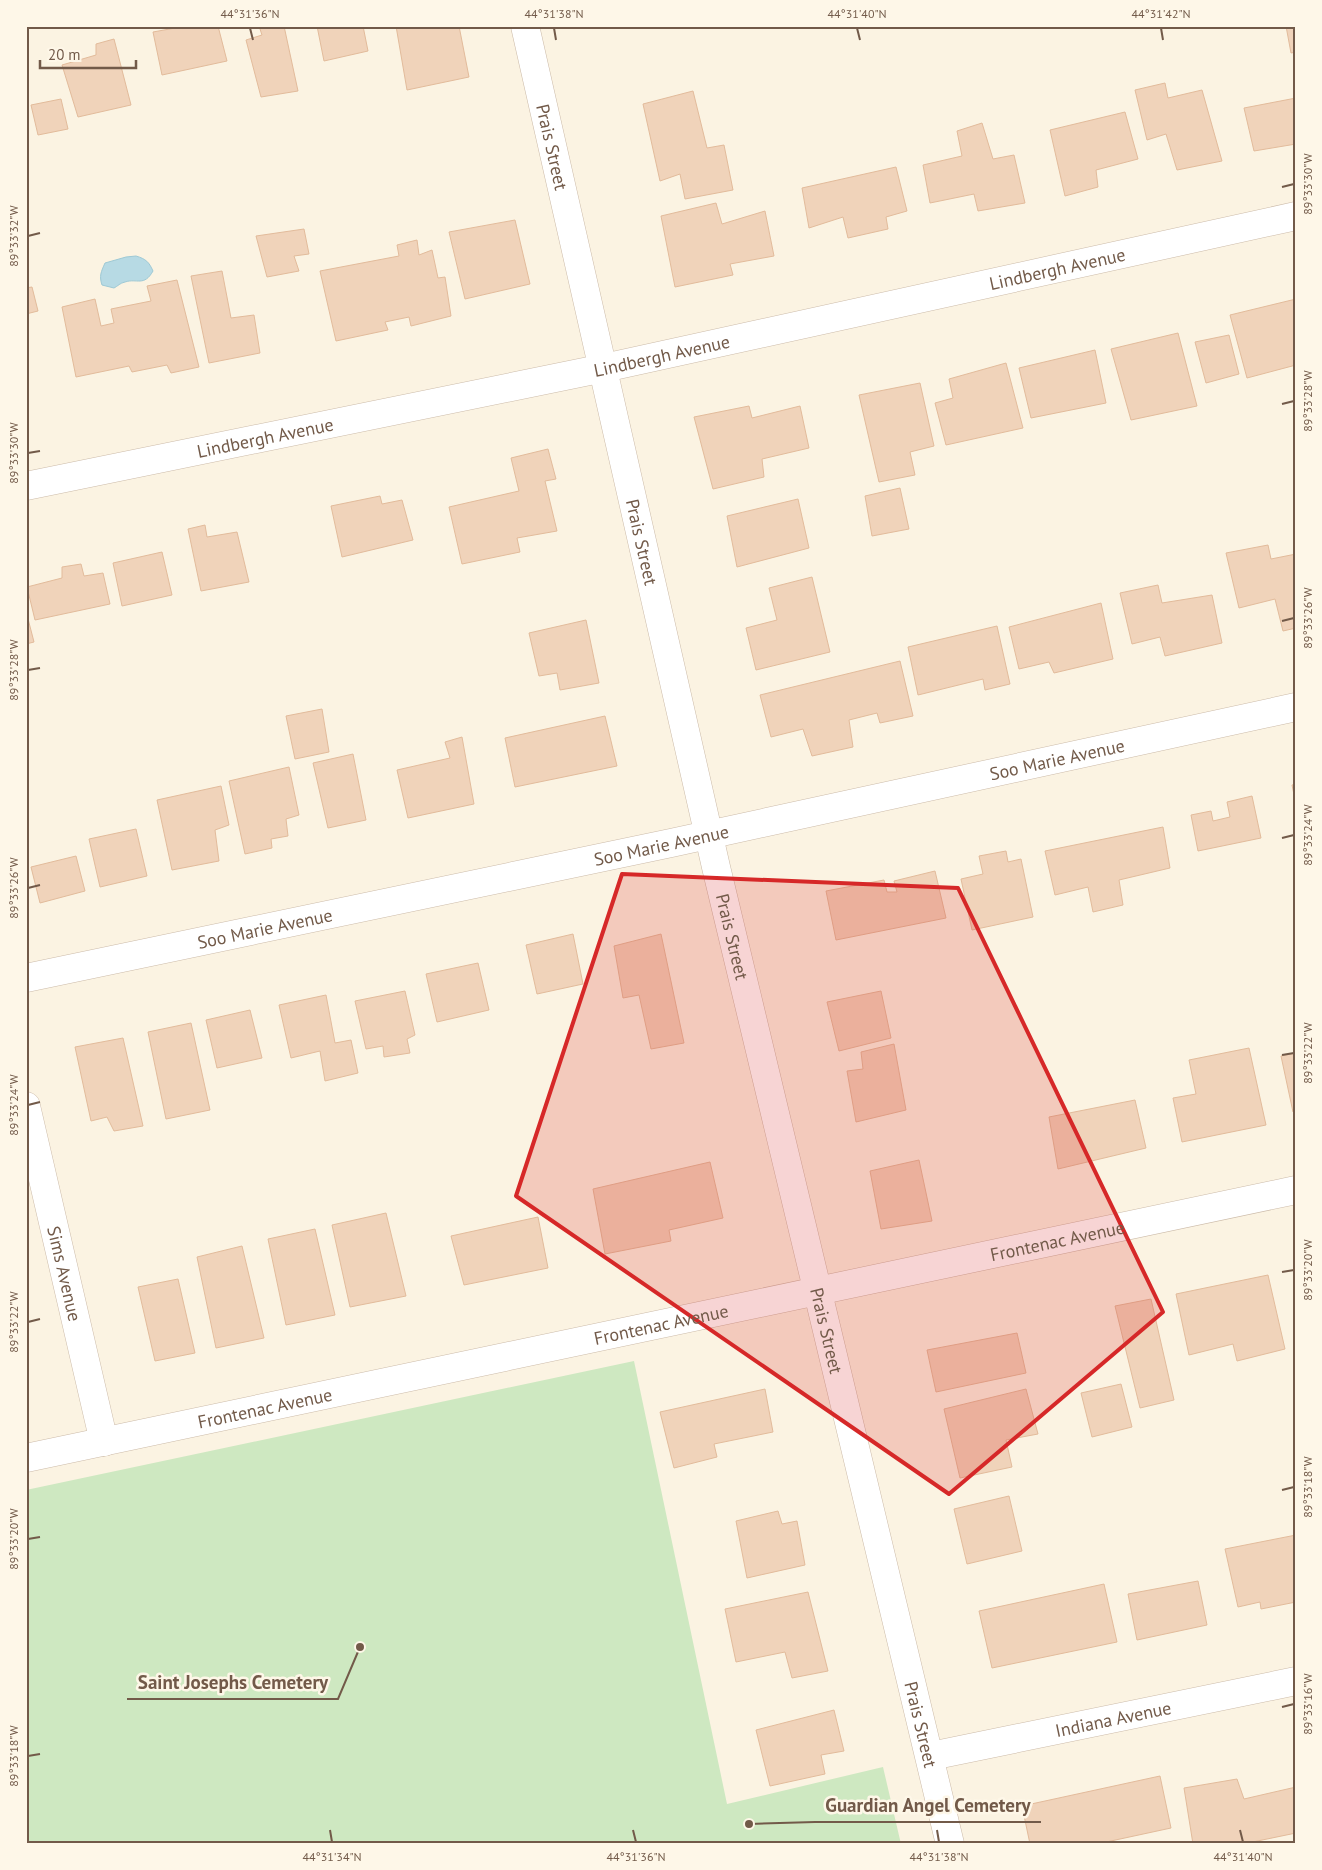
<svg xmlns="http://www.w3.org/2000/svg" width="1322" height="1870" viewBox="0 0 1322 1870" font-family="'PT Sans',sans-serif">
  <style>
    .green { fill: #cee8c1 }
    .water { fill: #b7dae4; stroke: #9ec9d5 }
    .building { fill: #f0d3ba; stroke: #e2bb9b }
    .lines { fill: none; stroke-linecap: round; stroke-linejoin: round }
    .street-casing { stroke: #ccbba9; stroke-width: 29 }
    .street { stroke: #fff; stroke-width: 28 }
    .marked { fill: #d62828; fill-opacity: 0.2; stroke: #d62828; stroke-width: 4; stroke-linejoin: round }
    .ticks { fill: none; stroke: #725a49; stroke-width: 2 }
    .labels { text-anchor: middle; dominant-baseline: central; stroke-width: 5; stroke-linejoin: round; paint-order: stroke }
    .street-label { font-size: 18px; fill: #725a49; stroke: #fef7e8 }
    .leader { fill: none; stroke: #725a49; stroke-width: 2 }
    .callout-dot { fill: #725a49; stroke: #fef7e8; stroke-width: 2 }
    .callout-label { font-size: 19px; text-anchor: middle; font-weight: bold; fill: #725a49; stroke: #fef7e8; stroke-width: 5; stroke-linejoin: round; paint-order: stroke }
    .neatline { fill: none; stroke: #725a49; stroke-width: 2 }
    .ticks-label { font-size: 12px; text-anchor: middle; fill: #725a49 }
  </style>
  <rect width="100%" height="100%" fill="#fbf3e2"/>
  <!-- green -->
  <polygon class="green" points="634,1361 727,1804 883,1767 901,1844 26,1844 26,1490"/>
  <!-- water -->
  <path class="water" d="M136,256C146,259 149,262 153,271C144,287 137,278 125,282C120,283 118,286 114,288L102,285C99,276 101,272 105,263L126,257Z"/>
  <!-- building -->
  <g class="building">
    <polygon points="174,26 218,26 227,61 162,75 153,32 175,28"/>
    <polygon points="259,26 284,26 298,91 261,97 246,40 262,35"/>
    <polygon points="317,26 363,26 368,51 324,61"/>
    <polygon points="396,26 459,26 469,77 407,90"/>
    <polygon points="1286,26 1296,26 1296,52 1291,53"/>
    <polygon points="114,39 131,105 78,117 62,65 96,55 96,44"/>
    <polygon points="1165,83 1168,98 1202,90 1222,161 1177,170 1166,134 1147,140 1135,90"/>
    <polygon points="693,91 707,148 724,145 733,190 685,199 680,174 660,181 643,104"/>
    <polygon points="1296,98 1296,144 1254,151 1244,108"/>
    <polygon points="61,99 68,129 38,135 31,105"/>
    <polygon points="1125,112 1138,159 1096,170 1098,187 1065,196 1050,130"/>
    <polygon points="982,123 993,159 1014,155 1025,203 978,211 974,194 930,203 923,165 962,156 957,131"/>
    <polygon points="896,167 907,211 886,217 888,229 848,238 843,217 809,228 802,188"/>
    <polygon points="716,203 722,224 765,211 774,256 730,264 733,275 675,287 661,216"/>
    <polygon points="515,220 530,284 465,299 449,232"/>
    <polygon points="304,229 309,254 294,256 299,271 267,277 256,236"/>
    <polygon points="417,240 419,255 432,250 438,278 445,277 451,316 411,326 409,317 385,322 388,330 336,341 320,271 399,256 397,245"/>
    <polygon points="222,271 231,318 254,315 260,353 209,363 191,276"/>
    <polygon points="177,280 199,367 171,373 167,365 132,372 129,366 76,377 62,307 95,299 101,326 114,323 111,309 151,301 147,286"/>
    <polygon points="32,287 38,311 26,314 26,288"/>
    <polygon points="1296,299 1296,365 1247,378 1230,315"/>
    <polygon points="1178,333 1197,406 1131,420 1111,349"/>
    <polygon points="1229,335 1239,374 1206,383 1195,342"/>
    <polygon points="1095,350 1106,403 1031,418 1019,368"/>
    <polygon points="1006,363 1023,428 946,445 935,403 953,398 949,379"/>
    <polygon points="920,383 934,446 910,452 915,475 879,482 859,395"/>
    <polygon points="749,406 752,418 800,406 809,448 762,459 764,477 713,489 694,417"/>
    <polygon points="548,449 556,479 545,481 557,531 517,538 520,552 462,564 449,507 519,491 511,458"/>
    <polygon points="900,488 909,529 872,536 865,496"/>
    <polygon points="380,496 382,504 402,500 413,540 342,557 331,506"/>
    <polygon points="798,499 809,548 737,567 727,516"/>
    <polygon points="205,525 207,537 237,532 249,582 201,591 188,529"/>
    <polygon points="1268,545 1271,559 1296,554 1296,628 1283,631 1275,599 1239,608 1226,553"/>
    <polygon points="162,552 172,595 122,606 113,563"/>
    <polygon points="81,564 84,576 103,573 110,604 35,620 27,587 62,578 62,567"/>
    <polygon points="812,577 830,652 756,670 746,628 777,620 769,588"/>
    <polygon points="1158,585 1162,603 1212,595 1222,643 1165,656 1160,637 1132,644 1120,593"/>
    <polygon points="1101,603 1113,659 1054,673 1049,662 1019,669 1009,627"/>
    <polygon points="26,611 34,642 26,644"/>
    <polygon points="586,620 599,683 560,690 557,673 539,676 529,633"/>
    <polygon points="997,626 1010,684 985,690 983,679 918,695 908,647"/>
    <polygon points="900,661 913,716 880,723 877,713 849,720 853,747 812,756 803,729 771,737 760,695"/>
    <polygon points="322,709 329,752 295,759 286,716"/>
    <polygon points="605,716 617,766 515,787 505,738"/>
    <polygon points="462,737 474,804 408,818 397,770 450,758 445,742"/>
    <polygon points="353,754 366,820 328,828 313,763"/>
    <polygon points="289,767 299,815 286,819 288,836 271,839 272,848 245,854 229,781"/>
    <polygon points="1296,784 1296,804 1292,785"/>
    <polygon points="221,786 229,825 215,830 219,861 172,870 157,800"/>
    <polygon points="1252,796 1261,838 1198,851 1191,815 1211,811 1213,821 1230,817 1227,802"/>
    <polygon points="1163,827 1170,868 1119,880 1123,905 1093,912 1088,887 1055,895 1045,851"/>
    <polygon points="136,829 147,876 100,887 89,839"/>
    <polygon points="1006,851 1008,862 1021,859 1033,917 972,930 961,879 983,874 979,856"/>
    <polygon points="76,856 85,891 40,903 31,867"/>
    <polygon points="935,871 946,918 836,940 826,891 884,880 887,892 897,892 894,881"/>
    <polygon points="573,934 583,984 537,994 526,945"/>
    <polygon points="661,934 684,1043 651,1049 639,995 623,998 614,946"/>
    <polygon points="478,963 489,1010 437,1022 426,974"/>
    <polygon points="405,991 415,1035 407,1039 410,1053 384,1057 383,1046 366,1049 355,1001"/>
    <polygon points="881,991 891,1038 839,1051 827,1002"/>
    <polygon points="326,995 335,1043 351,1040 358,1073 325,1081 320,1051 291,1058 279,1005"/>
    <polygon points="250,1010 262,1058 217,1068 206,1020"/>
    <polygon points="191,1023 210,1110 166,1119 148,1032"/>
    <polygon points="123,1038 143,1126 114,1131 107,1117 91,1121 75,1047"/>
    <polygon points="894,1044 906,1110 856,1122 847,1071 863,1069 861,1052"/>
    <polygon points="1249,1048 1266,1125 1182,1142 1173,1098 1196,1094 1189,1060"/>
    <polygon points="1296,1053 1296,1112 1293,1112 1281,1056"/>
    <polygon points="1135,1100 1146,1148 1058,1169 1049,1117"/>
    <polygon points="919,1160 932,1221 881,1229 870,1171"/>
    <polygon points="710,1162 723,1218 669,1230 671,1241 605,1254 593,1189"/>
    <polygon points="386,1213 406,1296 350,1307 332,1225"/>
    <polygon points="538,1217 548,1268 464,1285 451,1236"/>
    <polygon points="315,1229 335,1315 286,1325 268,1239"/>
    <polygon points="242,1246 264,1338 216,1348 197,1257"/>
    <polygon points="1268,1275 1285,1349 1237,1361 1233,1344 1189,1355 1176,1294"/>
    <polygon points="178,1279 195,1353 155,1361 138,1287"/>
    <polygon points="1151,1299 1174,1400 1140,1408 1115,1306"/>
    <polygon points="1017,1333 1026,1373 936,1392 927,1350"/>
    <polygon points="1121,1384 1132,1427 1092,1437 1081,1393"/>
    <polygon points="765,1389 773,1432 714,1444 717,1457 674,1468 660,1412"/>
    <polygon points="1026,1389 1038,1434 1006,1440 1012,1467 960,1478 944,1409"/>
    <polygon points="1009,1496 1022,1551 967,1564 954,1509"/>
    <polygon points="778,1511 782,1524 797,1521 805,1565 747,1578 736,1521"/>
    <polygon points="1296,1535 1296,1602 1261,1609 1260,1602 1238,1607 1225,1549"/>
    <polygon points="1198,1581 1207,1625 1137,1640 1128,1594"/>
    <polygon points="1104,1584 1117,1642 992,1668 979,1611"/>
    <polygon points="808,1592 828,1671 792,1678 785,1652 736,1662 725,1609"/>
    <polygon points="834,1710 844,1751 821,1755 825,1774 770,1786 756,1730"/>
    <polygon points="1160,1776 1171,1828 1097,1844 1030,1844 1022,1806"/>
    <polygon points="1237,1779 1244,1799 1296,1787 1296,1833 1243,1844 1193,1844 1184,1788"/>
  </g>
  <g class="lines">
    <defs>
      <g id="street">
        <path id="s1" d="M525,26L716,867L950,1844"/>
        <path id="s2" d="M26,486L604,368L1296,216"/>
        <path id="s3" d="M26,978L671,843L1296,707"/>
        <path id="s4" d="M26,1106L104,1442"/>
        <path id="s5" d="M26,1458L1296,1190"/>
        <path id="s6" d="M931,1756L1296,1681"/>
      </g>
    </defs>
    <!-- street casing -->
    <use href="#street" class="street-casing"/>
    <!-- street -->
    <use href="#street" class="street"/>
  </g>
  <!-- marked area -->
  <path class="marked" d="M622,874L958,888L1163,1312L949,1494L516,1196Z"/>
  <!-- ticks -->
  <path class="ticks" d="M250,28L253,40M554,28L556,40M857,28L860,40M1161,28L1163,40M1282,187L1294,184M28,236L40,233M1282,404L1294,401M28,453L40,451M1282,621L1294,618M28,670L40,668M1282,838L1294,835M28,888L40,885M1282,1055L1294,1053M28,1105L40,1102M1282,1272L1294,1270M28,1322L40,1319M1282,1490L1294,1487M28,1539L40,1537M1282,1707L1294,1704M28,1756L40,1754M330,1830L332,1842M633,1830L636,1842M937,1830L939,1842M1240,1830L1243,1842"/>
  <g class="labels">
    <!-- street labels -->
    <g class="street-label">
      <text stroke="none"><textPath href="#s1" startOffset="124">Prais Street</textPath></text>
      <text stroke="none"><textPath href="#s2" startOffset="1054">Lindbergh Avenue</textPath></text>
      <text stroke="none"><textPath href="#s2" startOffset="649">Lindbergh Avenue</textPath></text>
      <text stroke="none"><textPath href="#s2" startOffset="244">Lindbergh Avenue</textPath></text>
      <text stroke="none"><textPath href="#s1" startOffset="529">Prais Street</textPath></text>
      <text stroke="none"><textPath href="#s3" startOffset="1054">Soo Marie Avenue</textPath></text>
      <text stroke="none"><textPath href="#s3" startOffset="649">Soo Marie Avenue</textPath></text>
      <text stroke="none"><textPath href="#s3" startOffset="244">Soo Marie Avenue</textPath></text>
      <text stroke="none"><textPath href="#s1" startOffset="934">Prais Street</textPath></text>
      <text stroke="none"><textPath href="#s5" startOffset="1054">Frontenac Avenue</textPath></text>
      <text stroke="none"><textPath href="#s4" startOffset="172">Sims Avenue</textPath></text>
      <text stroke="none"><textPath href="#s5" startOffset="649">Frontenac Avenue</textPath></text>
      <text stroke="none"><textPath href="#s1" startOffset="1339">Prais Street</textPath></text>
      <text stroke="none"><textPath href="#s5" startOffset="244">Frontenac Avenue</textPath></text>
      <text stroke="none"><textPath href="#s6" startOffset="186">Indiana Avenue</textPath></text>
      <text stroke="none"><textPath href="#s1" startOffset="1744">Prais Street</textPath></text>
    </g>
  </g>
  <!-- callouts -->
  <path class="leader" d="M360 1647L338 1699H127M749 1824L815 1822H1041"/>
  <g class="callout-dot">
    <circle cx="360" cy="1647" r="5"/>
    <circle cx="749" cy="1824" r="5"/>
  </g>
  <g class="callout-label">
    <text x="233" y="1689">Saint Josephs Cemetery</text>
    <text x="928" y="1812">Guardian Angel Cemetery</text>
  </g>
  <!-- border -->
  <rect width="1322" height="1870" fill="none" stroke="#fef7e8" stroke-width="55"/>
  <!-- scale -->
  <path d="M40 60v8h96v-8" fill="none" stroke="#725a49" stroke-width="2.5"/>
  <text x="48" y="60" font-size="15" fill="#725a49" stroke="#fef7e8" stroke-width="4" paint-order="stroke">20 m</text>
  <rect x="28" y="28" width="1266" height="1814" class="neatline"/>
  <g class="ticks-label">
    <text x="250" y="18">44°31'36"N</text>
    <text x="554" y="18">44°31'38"N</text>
    <text x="857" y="18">44°31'40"N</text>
    <text x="1161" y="18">44°31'42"N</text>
    <text transform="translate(1308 184) rotate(-90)" y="4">89°33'30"W</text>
    <text transform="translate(14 236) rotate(-90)" y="4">89°33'32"W</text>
    <text transform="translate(1308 401) rotate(-90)" y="4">89°33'28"W</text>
    <text transform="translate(14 453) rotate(-90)" y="4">89°33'30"W</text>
    <text transform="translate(1308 618) rotate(-90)" y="4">89°33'26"W</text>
    <text transform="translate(14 670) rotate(-90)" y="4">89°33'28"W</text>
    <text transform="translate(1308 835) rotate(-90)" y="4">89°33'24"W</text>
    <text transform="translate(14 888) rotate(-90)" y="4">89°33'26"W</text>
    <text transform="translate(1308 1053) rotate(-90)" y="4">89°33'22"W</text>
    <text transform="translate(14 1105) rotate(-90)" y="4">89°33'24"W</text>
    <text transform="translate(1308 1270) rotate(-90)" y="4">89°33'20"W</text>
    <text transform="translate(14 1322) rotate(-90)" y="4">89°33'22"W</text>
    <text transform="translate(1308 1487) rotate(-90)" y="4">89°33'18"W</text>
    <text transform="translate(14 1539) rotate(-90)" y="4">89°33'20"W</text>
    <text transform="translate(1308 1704) rotate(-90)" y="4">89°33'16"W</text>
    <text transform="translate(14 1756) rotate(-90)" y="4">89°33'18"W</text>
    <text x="332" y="1861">44°31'34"N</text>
    <text x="636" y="1861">44°31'36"N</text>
    <text x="939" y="1861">44°31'38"N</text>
    <text x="1243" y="1861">44°31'40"N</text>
  </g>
</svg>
